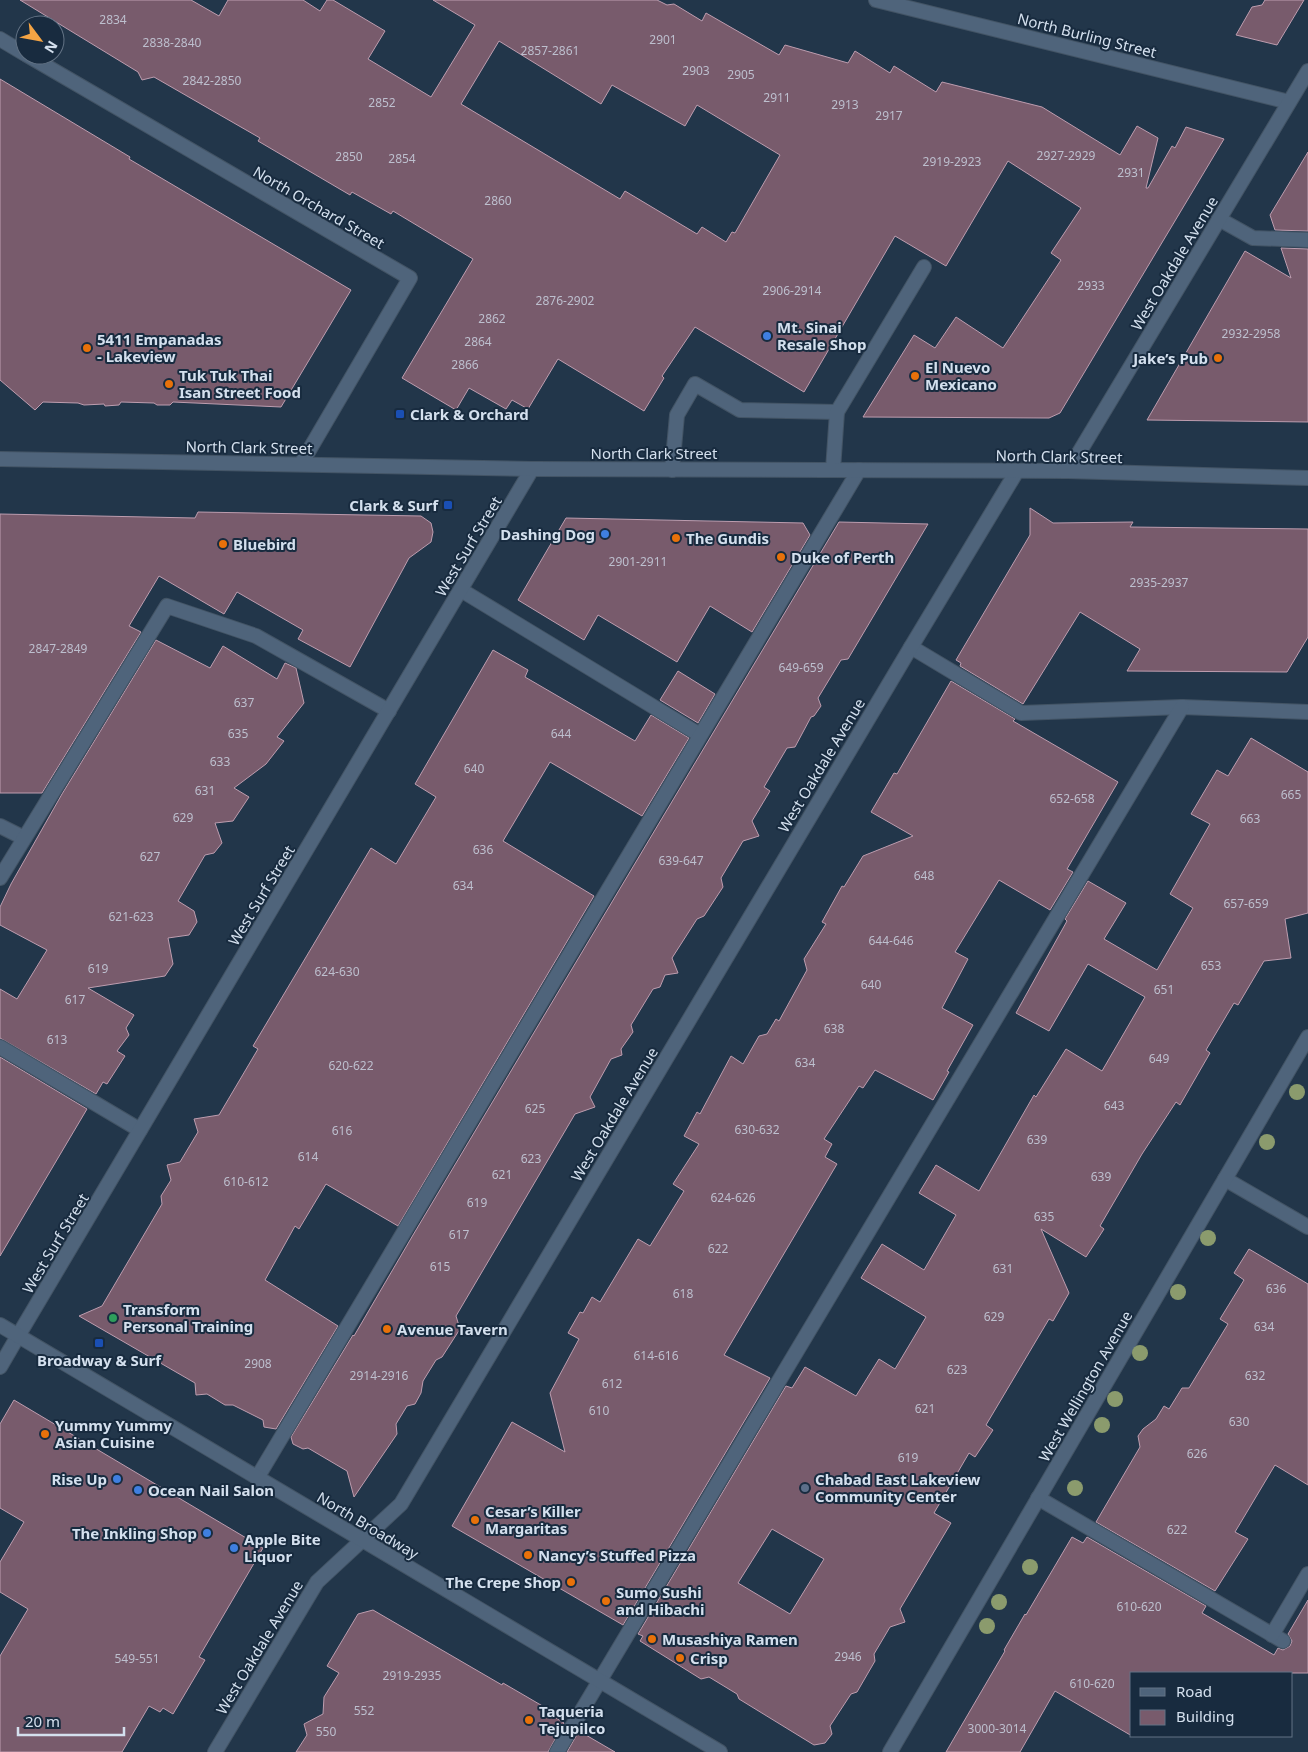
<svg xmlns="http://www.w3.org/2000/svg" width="1308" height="1752" viewBox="0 0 1308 1752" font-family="'Noto Sans',sans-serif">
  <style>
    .building { fill: #785b6c; stroke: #bd9daf; fill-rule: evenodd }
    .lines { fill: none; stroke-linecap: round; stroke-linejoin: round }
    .service-casing { stroke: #435465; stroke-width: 16 }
    .minor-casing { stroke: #435465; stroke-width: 16 }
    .secondary-casing { stroke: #435465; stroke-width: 16 }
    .service { stroke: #4f647b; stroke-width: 14 }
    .minor { stroke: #4f647b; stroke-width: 14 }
    .secondary { stroke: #4f647b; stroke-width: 14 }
    .tree { fill: #8b9b6d }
    .shop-dot { fill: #3f7fe0; stroke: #182b3f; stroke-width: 2 }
    .food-dot { fill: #e8710a; stroke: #182b3f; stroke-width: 2 }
    .transit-dot { fill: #1a4fb4; stroke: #182b3f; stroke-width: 2 }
    .leisure-dot { fill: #2e9e5b; stroke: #182b3f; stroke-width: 2 }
    .service-dot { fill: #5c6f8a; stroke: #182b3f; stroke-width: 2 }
    .labels { text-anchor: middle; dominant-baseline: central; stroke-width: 4; stroke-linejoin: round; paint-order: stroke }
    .number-label { font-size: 12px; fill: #bdbfce }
    .street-label { font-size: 15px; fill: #d4e0ee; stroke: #182b3f }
    .poi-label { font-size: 15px; font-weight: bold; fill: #d4e0ee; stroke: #182b3f; text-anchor: start }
  </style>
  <rect width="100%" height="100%" fill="#22364a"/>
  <!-- building -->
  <g class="building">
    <path d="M20,0H191L219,16L228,0H303L320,11L327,0H333L385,31L368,59L431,97L475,25L433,0H657L667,5L674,4L702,21L706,13L779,55L785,45L848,63L855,51L890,73L894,66L936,92L942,82L1042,107L1120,155L1137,126L1158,138L1146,188H1148L1172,146L1175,148L1186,127L1224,139L1060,413L1049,418L863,417L914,335L935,348L956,317L1003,348L1061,260L1051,253L1081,208L1008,161L946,266L895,236L804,392L695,327L662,376L664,378L644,411L558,359L528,409L512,400L506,409L469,388L456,410L402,378L473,259L393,211L391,214L352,192L350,195L258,141L260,138L154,77L142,80L138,72ZM499,41L601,104L612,85L685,126L697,105L780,155L735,233L732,232L726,242L702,227L697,234L625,191L620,199L461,104Z"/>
    <polygon points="1265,0 1304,0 1277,45 1236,35 1252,7 1262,5"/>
    <polygon points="0,79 130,157 129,159 351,290 281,407 173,402 170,405 157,405 154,403 121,402 119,405 105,406 104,404 84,405 78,403 43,402 35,410 0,380"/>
    <polygon points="1308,152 1308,231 1275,230 1270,215"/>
    <polygon points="1281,248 1308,249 1308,422 1147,420 1245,251 1291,278"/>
    <polygon points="1030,508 1053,523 1133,522 1130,527 1308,529 1308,637 1287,672 1127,671 1140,649 1080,612 1023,704 960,666 961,663 956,660 1030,535"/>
    <polygon points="198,512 421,516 431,523 433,532 431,542 409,558 350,667 298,639 303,630 237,592 224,614 159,576 129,626 141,632 42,793 0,793 0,514 195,518"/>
    <polygon points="566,518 803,523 810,535 752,632 710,606 677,662 598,615 584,640 518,600"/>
    <polygon points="839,522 928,524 848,659 841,660 818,698 821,706 814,716 811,717 795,747 787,748 764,787 770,791 752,821 759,836 743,841 721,878 723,887 704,916 697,919 672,958 678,973 665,975 660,987 653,989 631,1025 633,1032 621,1049 622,1055 611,1059 590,1097 595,1107 575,1114 456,1316 460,1329 442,1357 436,1360 423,1381 421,1393 415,1404 407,1406 396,1424 397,1434 354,1497 347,1471 308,1448 303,1449 293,1444 291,1437 353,1335 354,1336 413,1235"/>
    <polygon points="156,640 210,668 223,646 277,679 285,663 296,668 304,703 277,737 284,741 266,764 234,788 249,797 233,821 215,823 222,843 214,853 205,855 178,901 194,911 197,922 189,935 168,938 173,964 165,976 88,988 134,1015 126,1028 129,1035 117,1051 125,1056 107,1084 103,1082 96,1094 0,1038 0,989 17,999 47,950 0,925 0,907 11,884 62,794"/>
    <polygon points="493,650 528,670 525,677 635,741 651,715 689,738 642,816 550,762 503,841 594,896 398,1226 326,1184 299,1229 295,1226 265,1280 338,1326 276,1429 264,1427 263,1420 233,1405 225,1405 207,1394 196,1395 195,1383 79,1316 102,1306 162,1204 161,1196 171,1180 167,1165 180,1162 198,1132 194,1119 219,1115 258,1049 253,1046 371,848 396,864 436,797 415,784"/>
    <polygon points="678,671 715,694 698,723 660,700"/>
    <polygon points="951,681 1015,719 1013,721 1118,782 1067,869 1073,872 1050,910 999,880 955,952 968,959 942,1008 973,1025 947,1071 949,1072 933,1100 875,1070 863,1088 859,1086 824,1139 832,1144 825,1157 837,1164 724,1355 770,1378 623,1625 452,1526 512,1422 565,1452 550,1393 579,1339 568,1333 580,1312 583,1313 592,1297 600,1302 638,1239 650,1246 684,1191 673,1184 699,1144 684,1136 697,1112 700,1114 731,1056 743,1064 759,1036 767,1034 776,1019 779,1021 807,970 804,959 826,924 822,922 842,886 844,887 863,856 913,836 871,812 894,773 897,774"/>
    <path d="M1251,738L1308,772V913L1285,919L1291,958L1264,961L1238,1005L1234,1003L1206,1050L1210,1053L1180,1105L1176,1102L1142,1154L1100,1226L1104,1229L1086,1257L1041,1229L1069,1293L1053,1321L1049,1319L986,1425L993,1430L975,1457L969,1453L934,1513L951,1523L900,1609L905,1622L890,1627L874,1654L875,1661L857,1692L851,1694L830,1726L832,1734L825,1743L814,1745L739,1699L737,1694L709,1677L701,1679L640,1641L643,1636L638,1634L786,1386L792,1388L805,1367L856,1396L879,1359L895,1369L926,1317L861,1278L882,1244L924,1270L956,1215L919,1193L936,1165L979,1191L1034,1095L1036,1097L1066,1049L1102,1071L1145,997L1088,964L1049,1031L1016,1013L1067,921L1065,919L1088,881L1126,903L1104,939L1157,970L1193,908L1170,894L1210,824L1191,814L1217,770L1228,776ZM772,1529L824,1559L790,1614L738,1583Z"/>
    <polygon points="0,1057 87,1109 0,1256"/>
    <polygon points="1249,1249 1308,1284 1308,1485 1275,1465 1235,1532 1248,1539 1215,1591 1096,1522 1140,1447 1138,1436 1143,1429 1156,1419 1164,1406 1169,1409 1182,1388 1189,1388 1228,1324 1220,1319 1244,1280 1234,1273"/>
    <polygon points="14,1400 263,1548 199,1657 205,1660 173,1714 163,1708 160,1712 149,1706 122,1752 0,1752 0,1656 28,1609 0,1592 0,1562 24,1522 0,1508 0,1424"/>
    <polygon points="1072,1537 1083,1543 1087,1537 1206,1606 1202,1613 1274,1655 1278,1648 1283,1650 1290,1646 1292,1641 1288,1634 1308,1600 1308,1673 1132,1673 1132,1736 1055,1691 1020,1752 946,1752 1005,1651 1004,1650 1025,1614 1026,1615"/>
    <polygon points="373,1610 502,1685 503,1683 558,1715 556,1718 564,1723 548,1752 296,1752 307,1735 304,1724 323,1714 324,1697 339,1673 327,1666 358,1614"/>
    <polygon points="579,1731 615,1752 567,1752"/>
  </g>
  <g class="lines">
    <defs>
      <g id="service">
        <polyline points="1219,219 1253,238 1308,240"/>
        <polyline points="672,470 677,415 695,384 740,410 837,412"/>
        <polyline points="833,470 837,412 924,267"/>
        <polyline points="461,590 700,735"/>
        <polyline points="911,647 1021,713 1182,707 1308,712"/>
        <polyline points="0,826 24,838"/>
        <polyline points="0,878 167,606 256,636 389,711"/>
        <polyline points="0,1047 140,1130"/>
        <polyline points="0,1367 18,1336"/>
        <polyline points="257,1478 859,470"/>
        <polyline points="1038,1498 1283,1641"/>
        <polyline points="1272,1635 1308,1574"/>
        <polyline points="557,1752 1182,707"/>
      </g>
      <g id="minor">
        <polyline points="876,0 1289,102"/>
        <polyline points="0,39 25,54"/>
        <polyline points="27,55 410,278 301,464"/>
        <polyline points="1068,471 1308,71"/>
        <polyline points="1225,1179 1308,1227"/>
        <polyline points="18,1336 532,469"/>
        <polyline points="215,1752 317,1582 401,1504 911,647 1017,471"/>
        <polyline points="890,1752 1308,1037"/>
      </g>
      <g id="secondary">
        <polyline points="0,459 532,469 1068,471 1308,478"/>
        <polyline points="0,1325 720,1752"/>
      </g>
    </defs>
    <!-- service casing -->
    <use href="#service" class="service-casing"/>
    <!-- minor casing -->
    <use href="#minor" class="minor-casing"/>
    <!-- secondary casing -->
    <use href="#secondary" class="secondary-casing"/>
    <!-- service -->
    <use href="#service" class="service"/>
    <!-- minor -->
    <use href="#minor" class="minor"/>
    <!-- secondary -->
    <use href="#secondary" class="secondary"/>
  </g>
  <!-- trees -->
  <g class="tree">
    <circle cx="1297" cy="1092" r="8"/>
    <circle cx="1267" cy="1142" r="8"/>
    <circle cx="1208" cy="1238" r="8"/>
    <circle cx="1178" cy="1292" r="8"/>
    <circle cx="1140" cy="1353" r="8"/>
    <circle cx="1115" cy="1399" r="8"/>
    <circle cx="1102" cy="1425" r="8"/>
    <circle cx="1075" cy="1488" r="8"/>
    <circle cx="1030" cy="1567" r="8"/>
    <circle cx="999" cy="1602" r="8"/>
    <circle cx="987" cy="1626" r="8"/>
  </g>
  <!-- markers -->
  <g class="shop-dot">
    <circle cx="767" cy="336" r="5"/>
    <circle cx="605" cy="534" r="5"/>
    <circle cx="117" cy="1479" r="5"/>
    <circle cx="138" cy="1490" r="5"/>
    <circle cx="207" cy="1533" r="5"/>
    <circle cx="234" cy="1548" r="5"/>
  </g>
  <g class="food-dot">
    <circle cx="87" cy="348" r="5"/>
    <circle cx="1218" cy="358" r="5"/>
    <circle cx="915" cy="376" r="5"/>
    <circle cx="169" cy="384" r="5"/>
    <circle cx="676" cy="538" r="5"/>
    <circle cx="223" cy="544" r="5"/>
    <circle cx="781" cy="557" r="5"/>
    <circle cx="387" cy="1329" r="5"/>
    <circle cx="45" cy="1434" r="5"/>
    <circle cx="475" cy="1520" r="5"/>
    <circle cx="528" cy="1555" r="5"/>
    <circle cx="571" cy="1582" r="5"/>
    <circle cx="606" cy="1601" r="5"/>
    <circle cx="652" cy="1639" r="5"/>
    <circle cx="680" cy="1658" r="5"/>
    <circle cx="529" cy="1720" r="5"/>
  </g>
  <g class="transit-dot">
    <rect x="395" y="409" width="10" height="10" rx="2.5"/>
    <rect x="443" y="500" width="10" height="10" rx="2.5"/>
    <rect x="94" y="1338" width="10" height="10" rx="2.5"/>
  </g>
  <circle class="leisure-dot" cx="113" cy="1318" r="5"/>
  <circle class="service-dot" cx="805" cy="1488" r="5"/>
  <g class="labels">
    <!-- number labels -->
    <g class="number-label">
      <text x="113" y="19">2834</text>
      <text x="663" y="39">2901</text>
      <text x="172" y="42">2838-2840</text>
      <text x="550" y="50">2857-2861</text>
      <text x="696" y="70">2903</text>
      <text x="741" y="74">2905</text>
      <text x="212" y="80">2842-2850</text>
      <text x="777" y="97">2911</text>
      <text x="382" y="102">2852</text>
      <text x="845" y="104">2913</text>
      <text x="889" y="115">2917</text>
      <text x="1066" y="155">2927-2929</text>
      <text x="349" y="156">2850</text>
      <text x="402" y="158">2854</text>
      <text x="952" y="161">2919-2923</text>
      <text x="1131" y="172">2931</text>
      <text x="498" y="200">2860</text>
      <text x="1091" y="285">2933</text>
      <text x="792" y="290">2906-2914</text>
      <text x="565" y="300">2876-2902</text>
      <text x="492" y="318">2862</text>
      <text x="1251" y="333">2932-2958</text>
      <text x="478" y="341">2864</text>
      <text x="465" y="364">2866</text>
      <text x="638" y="561">2901-2911</text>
      <text x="1159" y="582">2935-2937</text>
      <text x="58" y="648">2847-2849</text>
      <text x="801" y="667">649-659</text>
      <text x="244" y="702">637</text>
      <text x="238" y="733">635</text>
      <text x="561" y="733">644</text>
      <text x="220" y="761">633</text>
      <text x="474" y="768">640</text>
      <text x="205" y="790">631</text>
      <text x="1291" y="794">665</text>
      <text x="1072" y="798">652-658</text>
      <text x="183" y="817">629</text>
      <text x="1250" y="818">663</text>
      <text x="483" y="849">636</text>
      <text x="150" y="856">627</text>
      <text x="681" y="860">639-647</text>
      <text x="924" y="875">648</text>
      <text x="463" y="885">634</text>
      <text x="1246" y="903">657-659</text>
      <text x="131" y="916">621-623</text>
      <text x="891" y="940">644-646</text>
      <text x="1211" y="965">653</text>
      <text x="98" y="968">619</text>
      <text x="337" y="971">624-630</text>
      <text x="871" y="984">640</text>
      <text x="1164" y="989">651</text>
      <text x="75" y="999">617</text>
      <text x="834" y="1028">638</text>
      <text x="57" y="1039">613</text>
      <text x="1159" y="1058">649</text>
      <text x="805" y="1062">634</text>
      <text x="351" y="1065">620-622</text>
      <text x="1114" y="1105">643</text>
      <text x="535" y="1108">625</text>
      <text x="757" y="1129">630-632</text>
      <text x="342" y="1130">616</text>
      <text x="1037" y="1139">639</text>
      <text x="308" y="1156">614</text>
      <text x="531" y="1158">623</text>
      <text x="502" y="1174">621</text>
      <text x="1101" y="1176">639</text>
      <text x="246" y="1181">610-612</text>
      <text x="733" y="1197">624-626</text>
      <text x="477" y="1202">619</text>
      <text x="1044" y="1216">635</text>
      <text x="459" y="1234">617</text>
      <text x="718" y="1248">622</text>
      <text x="440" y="1266">615</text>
      <text x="1003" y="1268">631</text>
      <text x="1276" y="1288">636</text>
      <text x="683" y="1293">618</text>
      <text x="994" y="1316">629</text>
      <text x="1264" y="1326">634</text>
      <text x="656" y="1355">614-616</text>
      <text x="258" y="1363">2908</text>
      <text x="957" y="1369">623</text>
      <text x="379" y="1375">2914-2916</text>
      <text x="1255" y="1375">632</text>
      <text x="612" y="1383">612</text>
      <text x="925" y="1408">621</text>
      <text x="599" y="1410">610</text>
      <text x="1239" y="1421">630</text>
      <text x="1197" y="1453">626</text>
      <text x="908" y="1457">619</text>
      <text x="1177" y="1529">622</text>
      <text x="1139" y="1606">610-620</text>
      <text x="848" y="1656">2946</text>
      <text x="137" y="1658">549-551</text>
      <text x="412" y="1675">2919-2935</text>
      <text x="1092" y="1683">610-620</text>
      <text x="364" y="1710">552</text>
      <text x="997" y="1728">3000-3014</text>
      <text x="326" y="1731">550</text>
    </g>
    <!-- street labels -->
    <g class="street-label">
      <text transform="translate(1087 35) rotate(14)">North Burling Street</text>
      <text transform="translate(319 207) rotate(30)">North Orchard Street</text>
      <text transform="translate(1174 263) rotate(-59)">West Oakdale Avenue</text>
      <text transform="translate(249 447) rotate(1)">North Clark Street</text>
      <text x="654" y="453">North Clark Street</text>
      <text transform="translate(1059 456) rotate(1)">North Clark Street</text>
      <text transform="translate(468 546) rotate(-59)">West Surf Street</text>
      <text transform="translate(821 765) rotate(-59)">West Oakdale Avenue</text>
      <text transform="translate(261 895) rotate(-59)">West Surf Street</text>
      <text transform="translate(614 1114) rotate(-59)">West Oakdale Avenue</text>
      <text transform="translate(55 1243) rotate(-59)">West Surf Street</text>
      <text transform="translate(1085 1386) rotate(-60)">West Wellington Avenue</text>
      <text transform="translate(368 1525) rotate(31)">North Broadway</text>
      <text transform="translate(259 1647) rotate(-59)">West Oakdale Avenue</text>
    </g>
    <!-- poi labels -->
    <g class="poi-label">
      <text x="777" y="327">Mt. Sinai<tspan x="777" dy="17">Resale Shop</tspan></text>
      <text x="97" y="339">5411 Empanadas<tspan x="97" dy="17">- Lakeview</tspan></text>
      <text x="1208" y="358" text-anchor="end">Jake’s Pub</text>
      <text x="925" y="367">El Nuevo<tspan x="925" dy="17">Mexicano</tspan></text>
      <text x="179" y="375">Tuk Tuk Thai<tspan x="179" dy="17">Isan Street Food</tspan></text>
      <text x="410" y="414">Clark &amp; Orchard</text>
      <text x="438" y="505" text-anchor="end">Clark &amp; Surf</text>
      <text x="595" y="534" text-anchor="end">Dashing Dog</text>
      <text x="686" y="538">The Gundis</text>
      <text x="233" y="544">Bluebird</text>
      <text x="791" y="557">Duke of Perth</text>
      <text x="123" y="1309">Transform<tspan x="123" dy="17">Personal Training</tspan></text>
      <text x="397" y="1329">Avenue Tavern</text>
      <text x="99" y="1360" text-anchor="middle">Broadway &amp; Surf</text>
      <text x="55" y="1425">Yummy Yummy<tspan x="55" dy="17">Asian Cuisine</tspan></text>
      <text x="107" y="1479" text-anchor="end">Rise Up</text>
      <text x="815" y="1479">Chabad East Lakeview<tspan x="815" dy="17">Community Center</tspan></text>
      <text x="148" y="1490">Ocean Nail Salon</text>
      <text x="485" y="1511">Cesar’s Killer<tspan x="485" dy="17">Margaritas</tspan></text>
      <text x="197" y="1533" text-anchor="end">The Inkling Shop</text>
      <text x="244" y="1539">Apple Bite<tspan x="244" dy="17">Liquor</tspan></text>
      <text x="538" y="1555">Nancy’s Stuffed Pizza</text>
      <text x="561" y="1582" text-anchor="end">The Crepe Shop</text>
      <text x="616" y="1592">Sumo Sushi<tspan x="616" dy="17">and Hibachi</tspan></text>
      <text x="662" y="1639">Musashiya Ramen</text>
      <text x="690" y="1658">Crisp</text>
      <text x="539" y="1711">Taqueria<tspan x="539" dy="17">Tejupilco</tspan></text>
    </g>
  </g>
  <!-- legend -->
  <rect x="1130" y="1672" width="162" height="65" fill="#182b3f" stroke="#637385"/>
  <rect x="1140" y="1688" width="25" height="8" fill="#4f647b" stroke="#637385"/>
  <text x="1176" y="1697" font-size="15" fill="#d4e0ee">Road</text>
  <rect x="1140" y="1710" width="25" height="15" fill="#785b6c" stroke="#637385"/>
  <text x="1176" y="1722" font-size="15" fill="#d4e0ee">Building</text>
  <!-- north arrow -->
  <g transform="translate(40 40) rotate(122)"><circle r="24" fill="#182b3f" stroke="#637385"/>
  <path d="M0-4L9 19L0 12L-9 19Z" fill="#f4a444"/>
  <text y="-8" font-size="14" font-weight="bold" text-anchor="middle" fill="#d4e0ee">N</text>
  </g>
  <!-- scale -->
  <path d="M18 1727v8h106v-8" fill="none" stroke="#d4e0ee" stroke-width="2.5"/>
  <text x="25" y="1727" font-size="15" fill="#d4e0ee" stroke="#182b3f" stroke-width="4" paint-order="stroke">20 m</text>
</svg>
